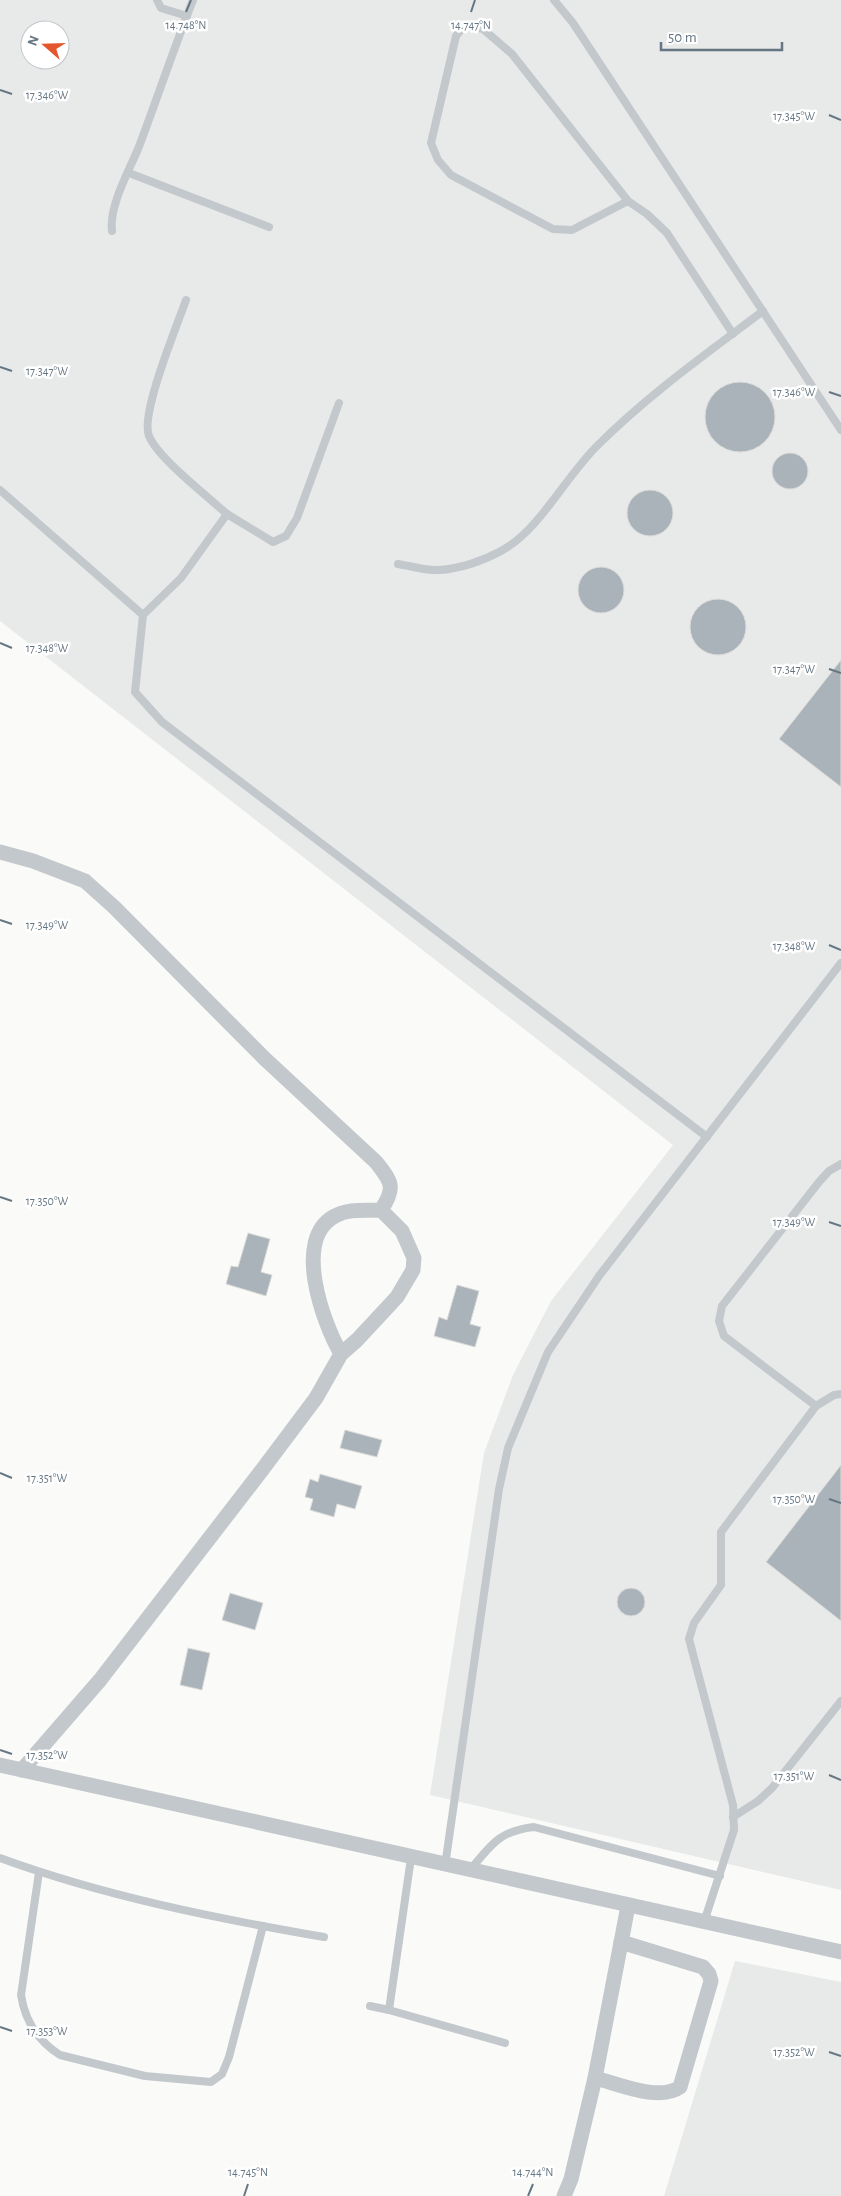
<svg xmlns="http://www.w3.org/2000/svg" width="841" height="2196" viewBox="0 0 841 2196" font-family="'Alegreya Sans',sans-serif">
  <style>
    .built { fill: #e8e9e9; fill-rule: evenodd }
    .building { fill: #aab3b9; stroke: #dcdcda }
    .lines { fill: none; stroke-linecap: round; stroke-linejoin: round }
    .service { stroke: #c3c8cc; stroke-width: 8 }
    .minor { stroke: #c3c8cc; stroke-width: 15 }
    .ticks { fill: none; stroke: #657683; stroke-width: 2 }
    .ticks-label { font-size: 12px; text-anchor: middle; fill: #657683; stroke: #fff; stroke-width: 5; stroke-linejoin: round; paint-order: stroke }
  </style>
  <rect width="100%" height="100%" fill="#fafaf8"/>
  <!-- built -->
  <g class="built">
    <path d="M0,0H841V1890L430,1795L484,1453L513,1375L551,1301L673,1145L0,621ZM30,30H60V60H30Z"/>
    <polygon points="735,1961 841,1982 841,2196 664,2196"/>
  </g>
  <!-- building -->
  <g class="building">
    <circle cx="740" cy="417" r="35"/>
    <circle cx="790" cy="471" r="18"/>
    <circle cx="650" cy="513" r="23"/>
    <circle cx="601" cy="590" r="23"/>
    <circle cx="718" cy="627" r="28"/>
    <polygon points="841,660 841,787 779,739"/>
    <polygon points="248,1233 270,1239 261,1272 272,1275 266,1296 226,1284 231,1266 238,1267"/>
    <polygon points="457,1285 479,1291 470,1324 481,1327 475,1347 434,1336 439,1317 447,1320"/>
    <polygon points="345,1430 382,1440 377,1457 340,1448"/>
    <polygon points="841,1465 841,1621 766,1562"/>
    <polygon points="320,1474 362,1486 355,1509 337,1504 334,1517 310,1510 313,1499 305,1497 310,1479 318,1482"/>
    <circle cx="631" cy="1602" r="14"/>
    <polygon points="230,1593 263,1603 255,1630 222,1620"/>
    <polygon points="188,1648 210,1653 202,1690 180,1685"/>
  </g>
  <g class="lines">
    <!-- service -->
    <g class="service">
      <polyline points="157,0 161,8 187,16"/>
      <polyline points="554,0 573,23 841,430"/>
      <polyline points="129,173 269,227"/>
      <polyline points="628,201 572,230 553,229 451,175 438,160 431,143 456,36 465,25 483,29 512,54 628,201 647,214 667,233 733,334"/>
      <path d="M112,231C109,204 130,170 140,144C158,96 174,48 193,0"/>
      <path d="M186,300C177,326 140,414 149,436C158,458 208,497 227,514"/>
      <polyline points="0,490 143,615 135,692 162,722 707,1137"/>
      <path d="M398,564C411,566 426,571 439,570C459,569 483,561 501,551C540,530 565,477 598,445C648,395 706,354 763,311"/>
      <polyline points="143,615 181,578 227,514 273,542 286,536 297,518 339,403"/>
      <polyline points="816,1406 834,1395 841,1394"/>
      <polyline points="733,1817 758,1801 772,1788 841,1701"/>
      <path d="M0,1858C104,1896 214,1918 324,1937"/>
      <polyline points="445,1866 499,1489 508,1448 548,1352 599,1276 841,963"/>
      <path d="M470,1870C492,1844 499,1831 534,1827L720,1876"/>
      <path d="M39,1872L21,1995C25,2021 38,2041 60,2055L145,2076L211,2082L222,2074L229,2057L263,1926"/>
      <polyline points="704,1922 734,1830 733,1805 689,1639 694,1623 721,1585 721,1532 816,1406 724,1336 719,1321 722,1306 819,1182 829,1171 841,1164"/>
      <polyline points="370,2006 389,2010 505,2043"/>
      <polyline points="389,2010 411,1858"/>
    </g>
    <!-- minor -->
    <g class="minor">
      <path d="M0,852L33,861L85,881L114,907L264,1058L376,1162C392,1182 396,1188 381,1210"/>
      <polyline points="0,1765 841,1952"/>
      <path d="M22,1770L100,1680L262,1470L316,1398L341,1354L357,1340L397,1297L413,1270L414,1258L402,1231L381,1210C366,1211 349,1208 335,1216C292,1238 323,1323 341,1354"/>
      <path d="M595,2078C619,2084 659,2102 680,2087L711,1981L709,1974L703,1967L621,1942"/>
      <polyline points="564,2196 571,2179 595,2078 628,1906"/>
    </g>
  </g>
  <!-- ticks -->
  <path class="ticks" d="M186,12L191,0M471,12L475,0M0,90L12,94M829,115L841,120M0,367L12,371M829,392L841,396M0,643L12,648M829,669L841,673M0,920L12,924M829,945L841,950M0,1197L12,1201M829,1222L841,1226M0,1473L12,1478M829,1499L841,1503M0,1750L12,1754M829,1775L841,1780M0,2027L12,2031M829,2052L841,2056M244,2196L248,2184M528,2196L533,2184"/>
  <g class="ticks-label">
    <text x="186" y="29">14.748°N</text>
    <text x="471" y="29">14.747°N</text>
    <text x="47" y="99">17.346°W</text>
    <text x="794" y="120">17.345°W</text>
    <text x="47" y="375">17.347°W</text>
    <text x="794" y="396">17.346°W</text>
    <text x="47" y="652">17.348°W</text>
    <text x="794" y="673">17.347°W</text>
    <text x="47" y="929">17.349°W</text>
    <text x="794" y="950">17.348°W</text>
    <text x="47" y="1205">17.350°W</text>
    <text x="794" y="1226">17.349°W</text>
    <text x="47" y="1482">17.351°W</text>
    <text x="794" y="1503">17.350°W</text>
    <text x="47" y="1759">17.352°W</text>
    <text x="794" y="1780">17.351°W</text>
    <text x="47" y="2035">17.353°W</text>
    <text x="794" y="2056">17.352°W</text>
    <text x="248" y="2176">14.745°N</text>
    <text x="533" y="2176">14.744°N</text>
  </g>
  <!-- north arrow -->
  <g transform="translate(45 45) rotate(290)"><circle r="24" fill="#ffffff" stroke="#c1c8cd"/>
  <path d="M0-4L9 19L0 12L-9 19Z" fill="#e4572e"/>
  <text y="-8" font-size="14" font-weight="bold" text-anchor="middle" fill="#657683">N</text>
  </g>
  <!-- scale -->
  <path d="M661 42v8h121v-8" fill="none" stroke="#657683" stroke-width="2.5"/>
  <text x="668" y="42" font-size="15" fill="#657683" stroke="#ffffff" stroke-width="4" paint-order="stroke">50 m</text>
</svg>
